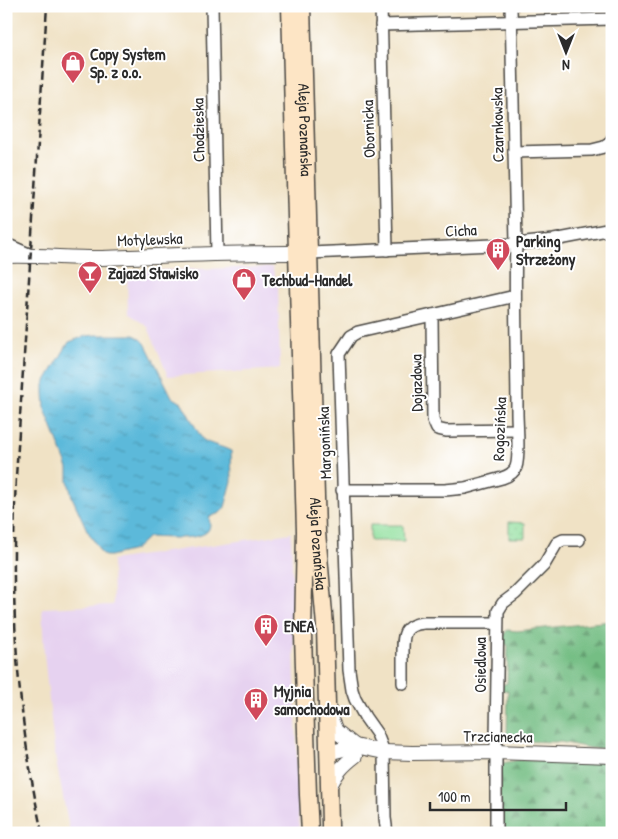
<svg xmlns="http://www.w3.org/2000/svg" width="618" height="839" viewBox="0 0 618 839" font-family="'Patrick Hand',sans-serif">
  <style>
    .built { fill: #e6d2f0 }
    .green { fill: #90df9d; stroke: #5e8564 }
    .forest { fill: url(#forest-firs); stroke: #507458 }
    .park { fill: url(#park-dots); stroke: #5e8564 }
    .water { fill: url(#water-ripples); stroke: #447282 }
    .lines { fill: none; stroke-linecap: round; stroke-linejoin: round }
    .minor-casing { stroke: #494642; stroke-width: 14 }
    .tertiary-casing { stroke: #494642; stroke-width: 16 }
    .secondary-casing { stroke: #494642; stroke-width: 19 }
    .minor { stroke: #fff; stroke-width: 11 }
    .tertiary { stroke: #fff; stroke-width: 14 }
    .secondary { stroke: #fde5c5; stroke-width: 16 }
    .rail { stroke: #2b2b2b; stroke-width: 2.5; stroke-dasharray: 8 4; stroke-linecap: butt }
    .labels { text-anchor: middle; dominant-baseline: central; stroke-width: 4; stroke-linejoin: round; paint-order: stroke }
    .poi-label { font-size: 16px; font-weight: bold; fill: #2b2b2b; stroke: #fff; text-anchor: start }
    .street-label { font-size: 16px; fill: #2b2b2b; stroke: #fff }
  </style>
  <defs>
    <pattern id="forest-firs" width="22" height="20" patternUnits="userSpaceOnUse" patternTransform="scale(1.25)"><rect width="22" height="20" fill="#74be84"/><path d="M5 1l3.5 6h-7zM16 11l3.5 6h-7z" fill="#5f9b6c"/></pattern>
    <pattern id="park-dots" width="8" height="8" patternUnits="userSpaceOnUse" patternTransform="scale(1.25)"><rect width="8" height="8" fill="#90df9d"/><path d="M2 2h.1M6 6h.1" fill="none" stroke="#7cc087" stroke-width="1.8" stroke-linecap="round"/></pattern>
    <pattern id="water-ripples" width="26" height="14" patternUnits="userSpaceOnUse" patternTransform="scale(1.25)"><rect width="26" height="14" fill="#5cb9da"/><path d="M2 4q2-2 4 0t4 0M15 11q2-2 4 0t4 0" fill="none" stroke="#4c97b1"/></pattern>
  </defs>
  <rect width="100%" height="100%" fill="#fff"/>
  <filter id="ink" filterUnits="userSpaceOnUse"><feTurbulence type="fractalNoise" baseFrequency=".02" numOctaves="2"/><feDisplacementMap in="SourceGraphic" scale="10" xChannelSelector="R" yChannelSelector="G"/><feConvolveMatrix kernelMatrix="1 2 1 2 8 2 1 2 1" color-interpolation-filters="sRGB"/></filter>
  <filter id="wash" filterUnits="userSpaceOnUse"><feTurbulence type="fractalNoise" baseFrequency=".0096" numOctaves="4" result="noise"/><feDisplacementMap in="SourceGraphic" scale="20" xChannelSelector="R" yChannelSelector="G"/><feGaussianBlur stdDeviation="1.12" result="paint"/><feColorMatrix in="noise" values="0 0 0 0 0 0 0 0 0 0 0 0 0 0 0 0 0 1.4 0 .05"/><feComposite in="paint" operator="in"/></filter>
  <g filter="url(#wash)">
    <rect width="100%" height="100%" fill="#f0e2c5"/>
    <!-- built -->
    <g class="built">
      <polygon points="272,267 278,284 280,369 168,376 148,327 128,313 127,271"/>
      <polygon points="291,533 299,833 70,833 55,756 44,654 42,608 113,605 112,560"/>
    </g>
    <!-- green -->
    <polygon class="green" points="370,525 403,525 404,541 370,541"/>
    <!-- forest -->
    <g class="forest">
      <polygon points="612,621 612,749 590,748 561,742 507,741 503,739 503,734 507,733 508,691 502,690 502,685 507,683 508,645 503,644 502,638 507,630 517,631"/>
      <polygon points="518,760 612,762 612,833 500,833 500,772 503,763"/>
    </g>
    <!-- park -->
    <polygon class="park" points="509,522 525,523 525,538 509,538"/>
    <!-- water -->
    <path class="water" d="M96,335H134L140,338L145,343L172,397L182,403L202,439C210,445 222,446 231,451L232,481L225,507L220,513L209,517C209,520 211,525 209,529C203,542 160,537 148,537L134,550L110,556H105L102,554L87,530L72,497L68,481V468L45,410L44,392V385L47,379L69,342L86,336Z"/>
  </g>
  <g filter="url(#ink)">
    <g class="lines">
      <defs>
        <g id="minor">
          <polyline points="212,6 217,254"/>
          <polyline points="381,6 387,250"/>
          <polyline points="381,25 612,19"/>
          <polyline points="514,152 592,150 604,147 610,143 612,139"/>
          <polyline points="6,244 31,255"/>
          <polyline points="310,253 516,244 554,240 612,229"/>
          <polyline points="432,315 433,420 437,429 446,431 517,430"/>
          <path d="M342,490H445L465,488L502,478C508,476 514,473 516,467C520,457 517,425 517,413C517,356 514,300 516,244L511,6"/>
          <path d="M403,683C403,673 403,664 403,654C403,636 402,625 424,623H497"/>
          <polyline points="387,833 385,818 384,752 377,734 365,717 355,699 352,690 349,670 339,354 351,336 358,332 515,296"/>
          <polyline points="496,833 496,738 498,611 503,603 515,594 544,565 557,543 563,540 579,540"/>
        </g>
        <g id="tertiary">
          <path d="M6,256C37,255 67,258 97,258C167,256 237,252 307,253"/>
          <polyline points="328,713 336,731 355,746"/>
          <polyline points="328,753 355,746 384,752 412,753 496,752 612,756"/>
          <path d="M329,788C336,773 342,766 355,756"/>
        </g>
        <g id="secondary">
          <polyline points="290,6 305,531 303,635 308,795 310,833"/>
          <path id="s1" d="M302,6L317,532L325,626L330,824V833"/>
        </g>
      </defs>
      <!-- minor casing -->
      <use href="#minor" class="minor-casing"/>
      <!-- tertiary casing -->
      <use href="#tertiary" class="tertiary-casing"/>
      <!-- secondary casing -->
      <use href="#secondary" class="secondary-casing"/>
      <!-- minor -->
      <use href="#minor" class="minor"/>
      <!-- tertiary -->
      <use href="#tertiary" class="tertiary"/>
      <!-- secondary -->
      <use href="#secondary" class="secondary"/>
      <!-- rail -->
      <path class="rail" d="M42,833C27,763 18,692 15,622C13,573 14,525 16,477L47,6"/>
    </g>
  </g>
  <!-- icons -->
  <defs>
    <symbol id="shop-pin" viewBox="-11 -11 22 30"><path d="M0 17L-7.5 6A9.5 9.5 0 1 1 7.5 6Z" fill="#d1495b" stroke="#fff"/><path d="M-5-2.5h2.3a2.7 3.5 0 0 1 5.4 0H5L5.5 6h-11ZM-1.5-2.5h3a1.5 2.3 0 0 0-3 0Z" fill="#fff"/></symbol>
    <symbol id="building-pin" viewBox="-11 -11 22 30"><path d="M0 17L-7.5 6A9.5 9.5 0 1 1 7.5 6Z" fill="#d1495b" stroke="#fff"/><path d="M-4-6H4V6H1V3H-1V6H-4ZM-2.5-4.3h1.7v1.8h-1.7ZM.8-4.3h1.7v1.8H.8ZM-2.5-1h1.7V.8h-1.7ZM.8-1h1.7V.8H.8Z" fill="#fff"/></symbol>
    <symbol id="bar-pin" viewBox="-11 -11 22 30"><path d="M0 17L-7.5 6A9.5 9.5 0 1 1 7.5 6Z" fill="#d1495b" stroke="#fff"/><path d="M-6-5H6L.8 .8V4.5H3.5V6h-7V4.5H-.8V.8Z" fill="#fff"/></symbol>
  </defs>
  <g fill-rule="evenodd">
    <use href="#shop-pin" x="59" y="49" width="28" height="38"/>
    <use href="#building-pin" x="484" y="236" width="28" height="38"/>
    <use href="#bar-pin" x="76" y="259" width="28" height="38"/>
    <use href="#shop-pin" x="230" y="266" width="28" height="38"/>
    <use href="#building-pin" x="252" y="612" width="28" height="38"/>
    <use href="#building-pin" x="242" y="686" width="28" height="38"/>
  </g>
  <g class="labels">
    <!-- poi labels -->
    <g class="poi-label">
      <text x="90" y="54">Copy System<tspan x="90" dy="18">Sp. z o.o.</tspan></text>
      <text x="516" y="241">Parking<tspan x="516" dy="18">Strzeżony</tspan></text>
      <text x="108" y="273">Zajazd Stawisko</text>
      <text x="262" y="280">Techbud-Handel</text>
      <text x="284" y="626">ENEA</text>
      <text x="274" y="691">Myjnia<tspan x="274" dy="18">samochodowa</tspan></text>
    </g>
    <!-- street labels -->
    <g class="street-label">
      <text transform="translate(497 125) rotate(-91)">Czarnkowska</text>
      <text transform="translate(368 129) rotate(-92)">Obornicka</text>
      <text transform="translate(198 130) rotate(-91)">Chodzieska</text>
      <text stroke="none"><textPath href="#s1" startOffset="124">Aleja Poznańska</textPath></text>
      <text transform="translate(461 230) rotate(-3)">Cicha</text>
      <text transform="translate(150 239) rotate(-2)">Motylewska</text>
      <text transform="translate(416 383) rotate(-91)">Dojazdowa</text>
      <text transform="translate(499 429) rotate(-88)">Rogozińska</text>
      <text transform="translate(324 443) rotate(-92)">Margonińska</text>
      <text stroke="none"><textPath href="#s1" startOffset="538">Aleja Poznańska</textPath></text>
      <text transform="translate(480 665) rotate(-90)">Osiedlowa</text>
      <text transform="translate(498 736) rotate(1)">Trzcianecka</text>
    </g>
  </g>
  <!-- margin -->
  <rect width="618" height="839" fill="none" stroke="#fff" stroke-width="25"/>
  <!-- north arrow -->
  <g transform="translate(566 52) rotate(180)" stroke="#ffffff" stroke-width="4" paint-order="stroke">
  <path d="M0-4L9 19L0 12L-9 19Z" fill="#2b2b2b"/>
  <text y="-8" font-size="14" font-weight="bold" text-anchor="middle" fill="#2b2b2b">N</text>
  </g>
  <!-- scale -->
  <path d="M430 802v8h136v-8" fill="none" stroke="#2b2b2b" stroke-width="2.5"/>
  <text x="438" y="802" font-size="15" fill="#2b2b2b" stroke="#ffffff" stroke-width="4" paint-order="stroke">100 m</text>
</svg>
